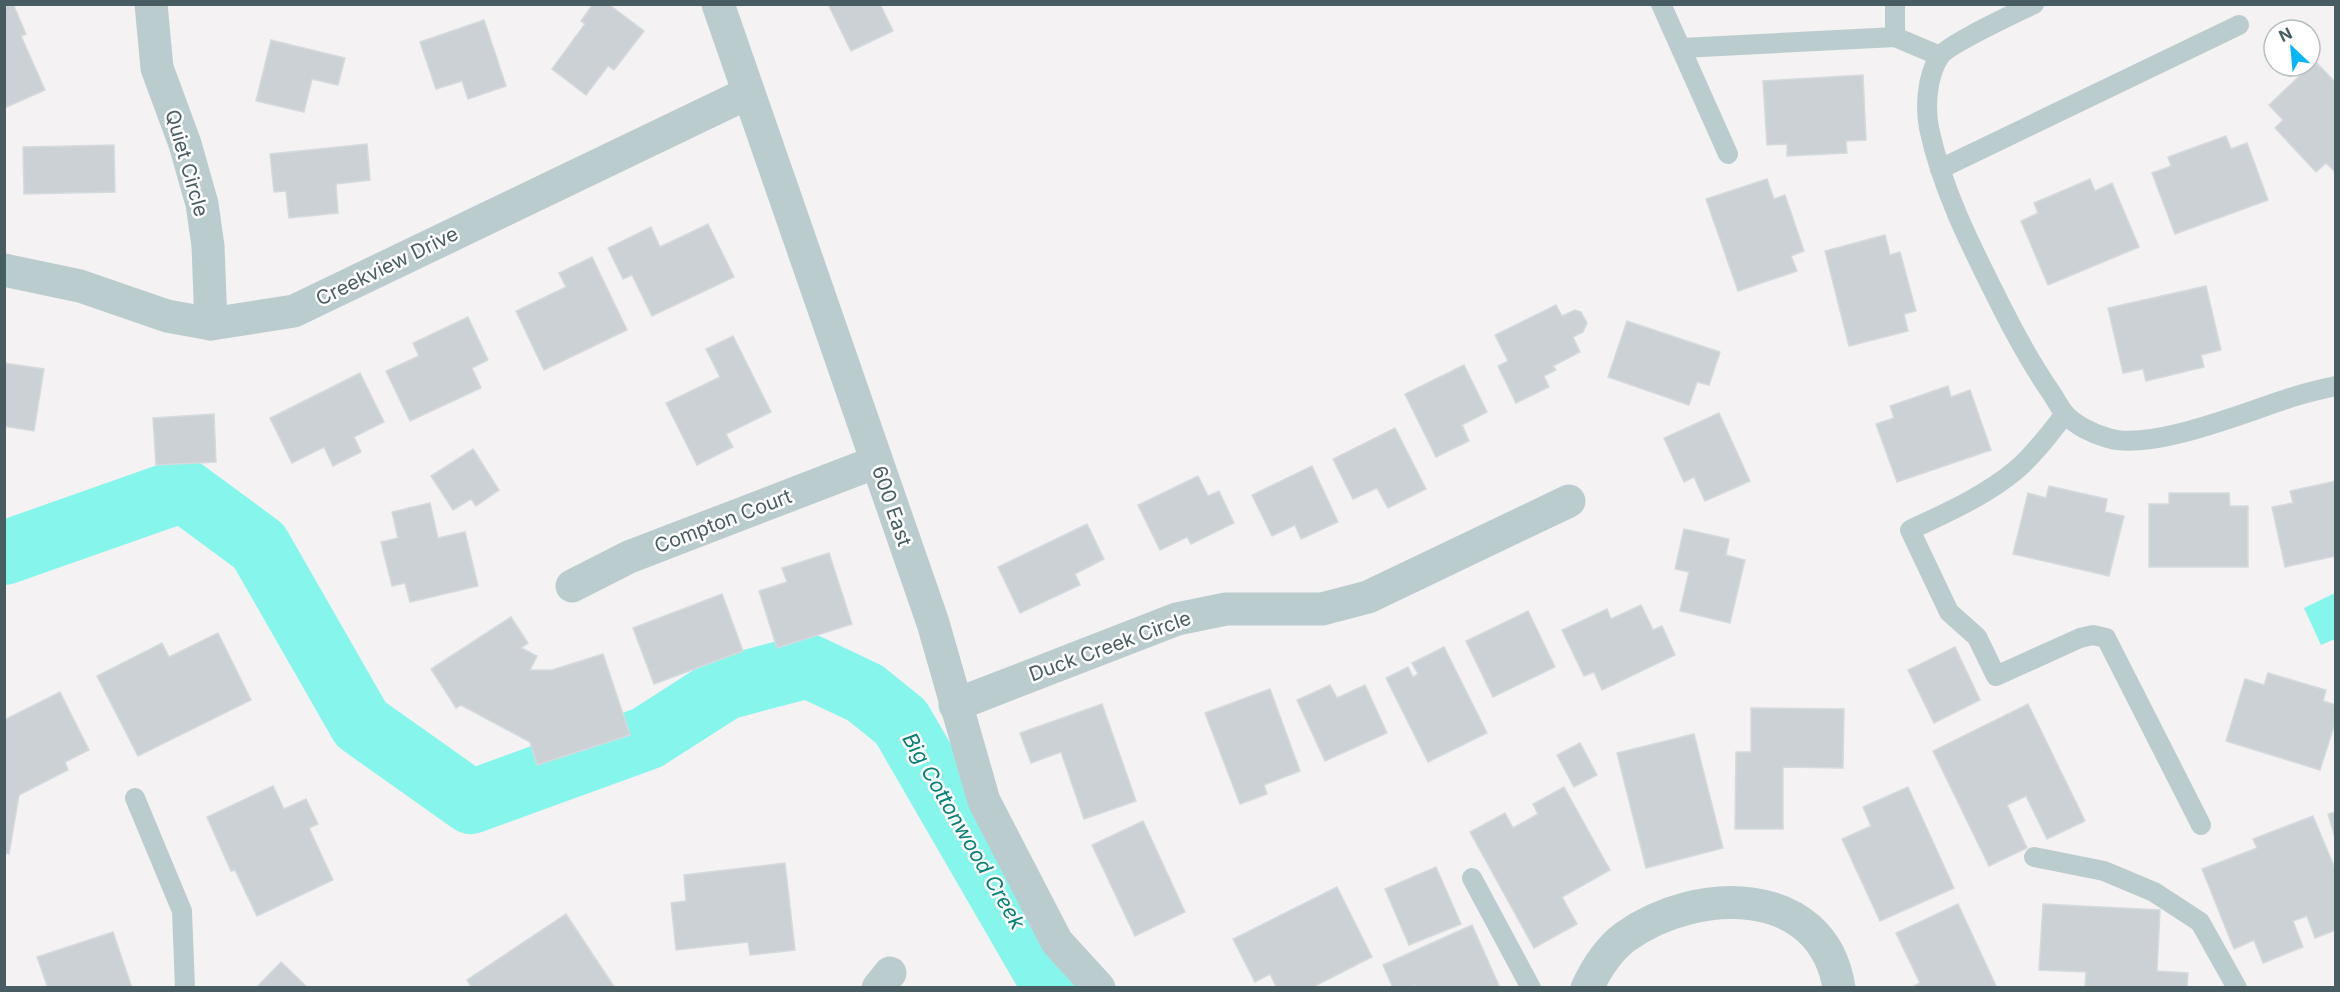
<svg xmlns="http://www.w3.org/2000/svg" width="2340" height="992" viewBox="0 0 2340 992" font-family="Inter,sans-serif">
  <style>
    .water { fill: #86f6ed }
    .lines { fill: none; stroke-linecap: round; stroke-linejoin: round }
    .river { stroke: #86f6ed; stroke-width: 64 }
    .building { fill: #cbd1d5; stroke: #d5dade; stroke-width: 1.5 }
    .service { stroke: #bbcccf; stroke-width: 20 }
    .minor { stroke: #bbcccf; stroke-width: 33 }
    .labels { text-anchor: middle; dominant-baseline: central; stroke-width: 5; stroke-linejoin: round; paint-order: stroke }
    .street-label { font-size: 20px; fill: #475d62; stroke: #fff }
    .water-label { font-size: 21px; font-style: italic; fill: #068077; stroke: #fff }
  </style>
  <rect width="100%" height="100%" fill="#f4f2f2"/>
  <!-- water -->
  <polygon class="water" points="2335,593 2335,639 2321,645 2304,608"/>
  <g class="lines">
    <!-- river -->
    <polyline class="river" points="4,553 183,490 259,546 361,724 471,802 647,738 725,688 808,666 865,693 901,722 1055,988"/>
  </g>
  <!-- building -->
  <g class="building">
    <polygon points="4,4 13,4 26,34 21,36 45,90 4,108"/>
    <polygon points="593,4 608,4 644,31 614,70 608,66 586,95 552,69 585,24 581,21"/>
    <polygon points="828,4 880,4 893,31 851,51"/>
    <polygon points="484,20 506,86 468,99 462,81 436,89 420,42"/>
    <polygon points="271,40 345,58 338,85 312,79 304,112 256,101"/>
    <polygon points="2315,61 2336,83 2336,173 2326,163 2316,172 2275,128 2283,120 2269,105"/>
    <polygon points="1863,75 1866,140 1846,141 1847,153 1787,156 1787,144 1767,145 1763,81"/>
    <polygon points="2226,136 2231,149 2247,143 2268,200 2175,234 2152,173 2171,166 2168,157"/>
    <polygon points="367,144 370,180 336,184 338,213 289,218 286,191 274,192 270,154"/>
    <polygon points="114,145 115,192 24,194 23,147"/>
    <polygon points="1767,179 1774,199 1785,195 1804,251 1791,256 1797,271 1738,291 1706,199"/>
    <polygon points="2090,179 2095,191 2112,183 2139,247 2048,285 2021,221 2038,213 2034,203"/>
    <polygon points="708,224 734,277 652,316 632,275 623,279 608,248 651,227 660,247"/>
    <polygon points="1885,235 1890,255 1900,252 1916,311 1904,314 1908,331 1849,346 1825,251"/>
    <polygon points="592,257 627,330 544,370 516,311 566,287 559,273"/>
    <polygon points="2206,286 2221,350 2201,355 2204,367 2146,381 2143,369 2123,373 2108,308"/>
    <polygon points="1556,305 1562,316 1575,310 1581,312 1587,323 1583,332 1573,337 1580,352 1553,366 1556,370 1544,376 1549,387 1516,403 1498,366 1508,361 1495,335"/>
    <polygon points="468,317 488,360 472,368 481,388 410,421 386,371 419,356 413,343"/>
    <polygon points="1627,321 1720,352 1709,385 1697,382 1689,405 1608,377"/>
    <polygon points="733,336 771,412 726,434 733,447 697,465 666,403 720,377 706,349"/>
    <polygon points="4,363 44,369 34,431 4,426"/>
    <polygon points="1464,365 1487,412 1462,425 1469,441 1436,457 1405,394"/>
    <polygon points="360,373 384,422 354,437 361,452 333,466 324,447 292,463 270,418"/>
    <polygon points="1948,386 1951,397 1970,390 1991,450 1897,482 1876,424 1894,418 1890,406"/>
    <polygon points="1719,413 1750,481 1705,501 1694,477 1684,482 1664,438"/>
    <polygon points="214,414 216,462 156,465 153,418"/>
    <polygon points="1395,428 1426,489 1388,508 1377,488 1353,499 1333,459"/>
    <polygon points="473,449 499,490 476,506 471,499 453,510 431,476"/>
    <polygon points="1312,466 1338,522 1301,539 1295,525 1272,536 1252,495"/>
    <polygon points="1198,476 1208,496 1219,491 1234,523 1191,544 1187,537 1160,550 1138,505"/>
    <polygon points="2336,481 2336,556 2285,567 2272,507 2293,503 2290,491"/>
    <polygon points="2049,486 2107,499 2105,512 2124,516 2109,576 2013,554 2028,493 2046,498"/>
    <polygon points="2169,493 2229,493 2230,506 2248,506 2248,567 2149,567 2149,504 2169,504"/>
    <polygon points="430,503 438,538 465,532 478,586 410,602 405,583 392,586 381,542 398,538 392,512"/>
    <polygon points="1087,524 1104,559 1075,574 1080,585 1020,613 998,567"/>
    <polygon points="1684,529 1729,539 1726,555 1745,560 1730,623 1680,611 1689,572 1675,569"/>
    <polygon points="829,553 852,624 777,648 759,591 787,582 782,568"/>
    <polygon points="722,594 743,651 654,684 633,628"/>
    <polygon points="1641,605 1653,630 1662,626 1675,655 1602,690 1594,672 1584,676 1562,630 1607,609 1611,619"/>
    <polygon points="1528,611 1555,667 1493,697 1466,641"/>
    <polygon points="511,617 528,643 521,648 537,656 530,670 552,670 603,654 630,735 537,765 530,742 461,705 456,708 431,669"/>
    <polygon points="218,633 251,700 138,756 97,676 162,643 169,657"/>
    <polygon points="1444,647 1487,733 1428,762 1386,678 1408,667 1413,677 1418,674 1412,663"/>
    <polygon points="1955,647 1980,700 1934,723 1908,670"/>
    <polygon points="2268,673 2326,690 2323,701 2336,705 2336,720 2320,770 2226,741 2245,679 2264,685"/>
    <polygon points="1330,685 1337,698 1365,685 1387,733 1325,761 1297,700"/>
    <polygon points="1270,689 1300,771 1264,785 1267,794 1240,804 1205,713"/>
    <polygon points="60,692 89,750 65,762 68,770 19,795 9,854 4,853 4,720"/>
    <polygon points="1102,704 1136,801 1084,819 1061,752 1031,763 1020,733"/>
    <polygon points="2028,704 2085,821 2047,839 2026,796 2007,805 2027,848 1989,866 1933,751"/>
    <polygon points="1751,708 1844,709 1843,768 1783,767 1783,829 1735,829 1736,752 1751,752"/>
    <polygon points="1694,734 1723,848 1646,868 1617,753"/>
    <polygon points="1580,743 1597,775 1574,787 1557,755"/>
    <polygon points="273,786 284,809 306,799 318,824 309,828 333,880 257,916 235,870 231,871 207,817"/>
    <polygon points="1564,787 1610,870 1562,897 1577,924 1534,948 1470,832 1505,813 1513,828 1538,814 1533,804"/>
    <polygon points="1908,787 1954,888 1880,921 1842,839 1871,826 1863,807"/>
    <polygon points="2336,812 2336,841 2328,814"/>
    <polygon points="2313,816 2336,871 2336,930 2315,938 2307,916 2293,921 2303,947 2263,963 2254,940 2234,949 2202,869 2257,848 2253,839"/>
    <polygon points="1143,821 1185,912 1135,936 1092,845"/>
    <polygon points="785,863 795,950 750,955 748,942 676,950 671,903 686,901 684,875"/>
    <polygon points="1436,867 1461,924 1409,945 1385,889"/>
    <polygon points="1337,887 1372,957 1311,988 1277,988 1270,974 1255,982 1233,939"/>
    <polygon points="1958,904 1997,988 1911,988 1920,983 1896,933"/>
    <polygon points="2043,904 2160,910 2157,971 2188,973 2187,988 2085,988 2086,972 2039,970"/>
    <polygon points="566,914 615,988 472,988 467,980"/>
    <polygon points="1472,925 1500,988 1416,988 1415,985 1410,988 1393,988 1383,965"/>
    <polygon points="113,932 132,988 48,988 37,957"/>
    <polygon points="281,962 308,988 256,988"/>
  </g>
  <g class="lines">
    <!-- service -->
    <g class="service">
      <polyline points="1661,4 1728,154"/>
      <polyline points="1895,4 1895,37"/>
      <path d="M2034,4C2016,13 1948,44 1939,57C1927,77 1925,106 1929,128C1942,190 1972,248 2000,304C2015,334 2031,363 2050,391C2055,398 2059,407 2065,414C2075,425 2093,434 2108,438C2152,452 2250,410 2296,396C2309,392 2322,389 2336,386"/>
      <polyline points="1682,48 1895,37 1940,56"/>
      <polyline points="1940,169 2239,25"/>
      <path d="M2065,414C2050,433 2035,454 2016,470C1985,496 1946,513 1910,530L1949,612L1977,637L1996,676L2080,638L2093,635L2106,638L2201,825"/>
      <polyline points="135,798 182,911 185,988"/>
      <polyline points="2034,857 2104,871 2154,892 2200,922 2237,988"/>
      <polyline points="1472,878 1531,988"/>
    </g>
    <!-- minor -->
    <g class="minor">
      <polyline points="151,4 157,68 185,144 202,204 208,246 211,324"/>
      <polyline points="718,4 933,623 984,801 1057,942 1099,988"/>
      <polyline points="4,270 80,286 167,316 211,324 294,311 748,93"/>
      <polyline points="572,586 629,557 876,462"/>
      <polyline points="955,705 1177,619 1226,609 1322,609 1368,597 1569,501"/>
      <polyline points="878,988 890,973"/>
      <path d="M1587,988C1596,969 1609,949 1625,937C1695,886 1823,883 1839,988"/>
    </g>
  </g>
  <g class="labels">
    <!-- street labels -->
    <g class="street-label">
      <text transform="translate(187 163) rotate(74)">Quiet Circle</text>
      <text transform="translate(387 266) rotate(-26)">Creekview Drive</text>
      <text transform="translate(892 506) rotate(71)">600 East</text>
      <text transform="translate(723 521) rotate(-21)">Compton Court</text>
      <text transform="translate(1110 646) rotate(-20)">Duck Creek Circle</text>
    </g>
    <!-- water labels -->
    <g class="water-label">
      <text transform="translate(964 831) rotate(60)">Big Cottonwood Creek</text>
    </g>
  </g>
  <!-- border -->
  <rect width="2340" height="992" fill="none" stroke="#475d62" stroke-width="12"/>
  <!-- north arrow -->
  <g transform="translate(2292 48) rotate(334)"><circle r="28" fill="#ffffff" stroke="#b5bec0" stroke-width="1.5"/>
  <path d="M0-4.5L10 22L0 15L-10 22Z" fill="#07b5f9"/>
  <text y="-9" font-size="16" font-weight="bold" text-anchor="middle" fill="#475d62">N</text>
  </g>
</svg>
